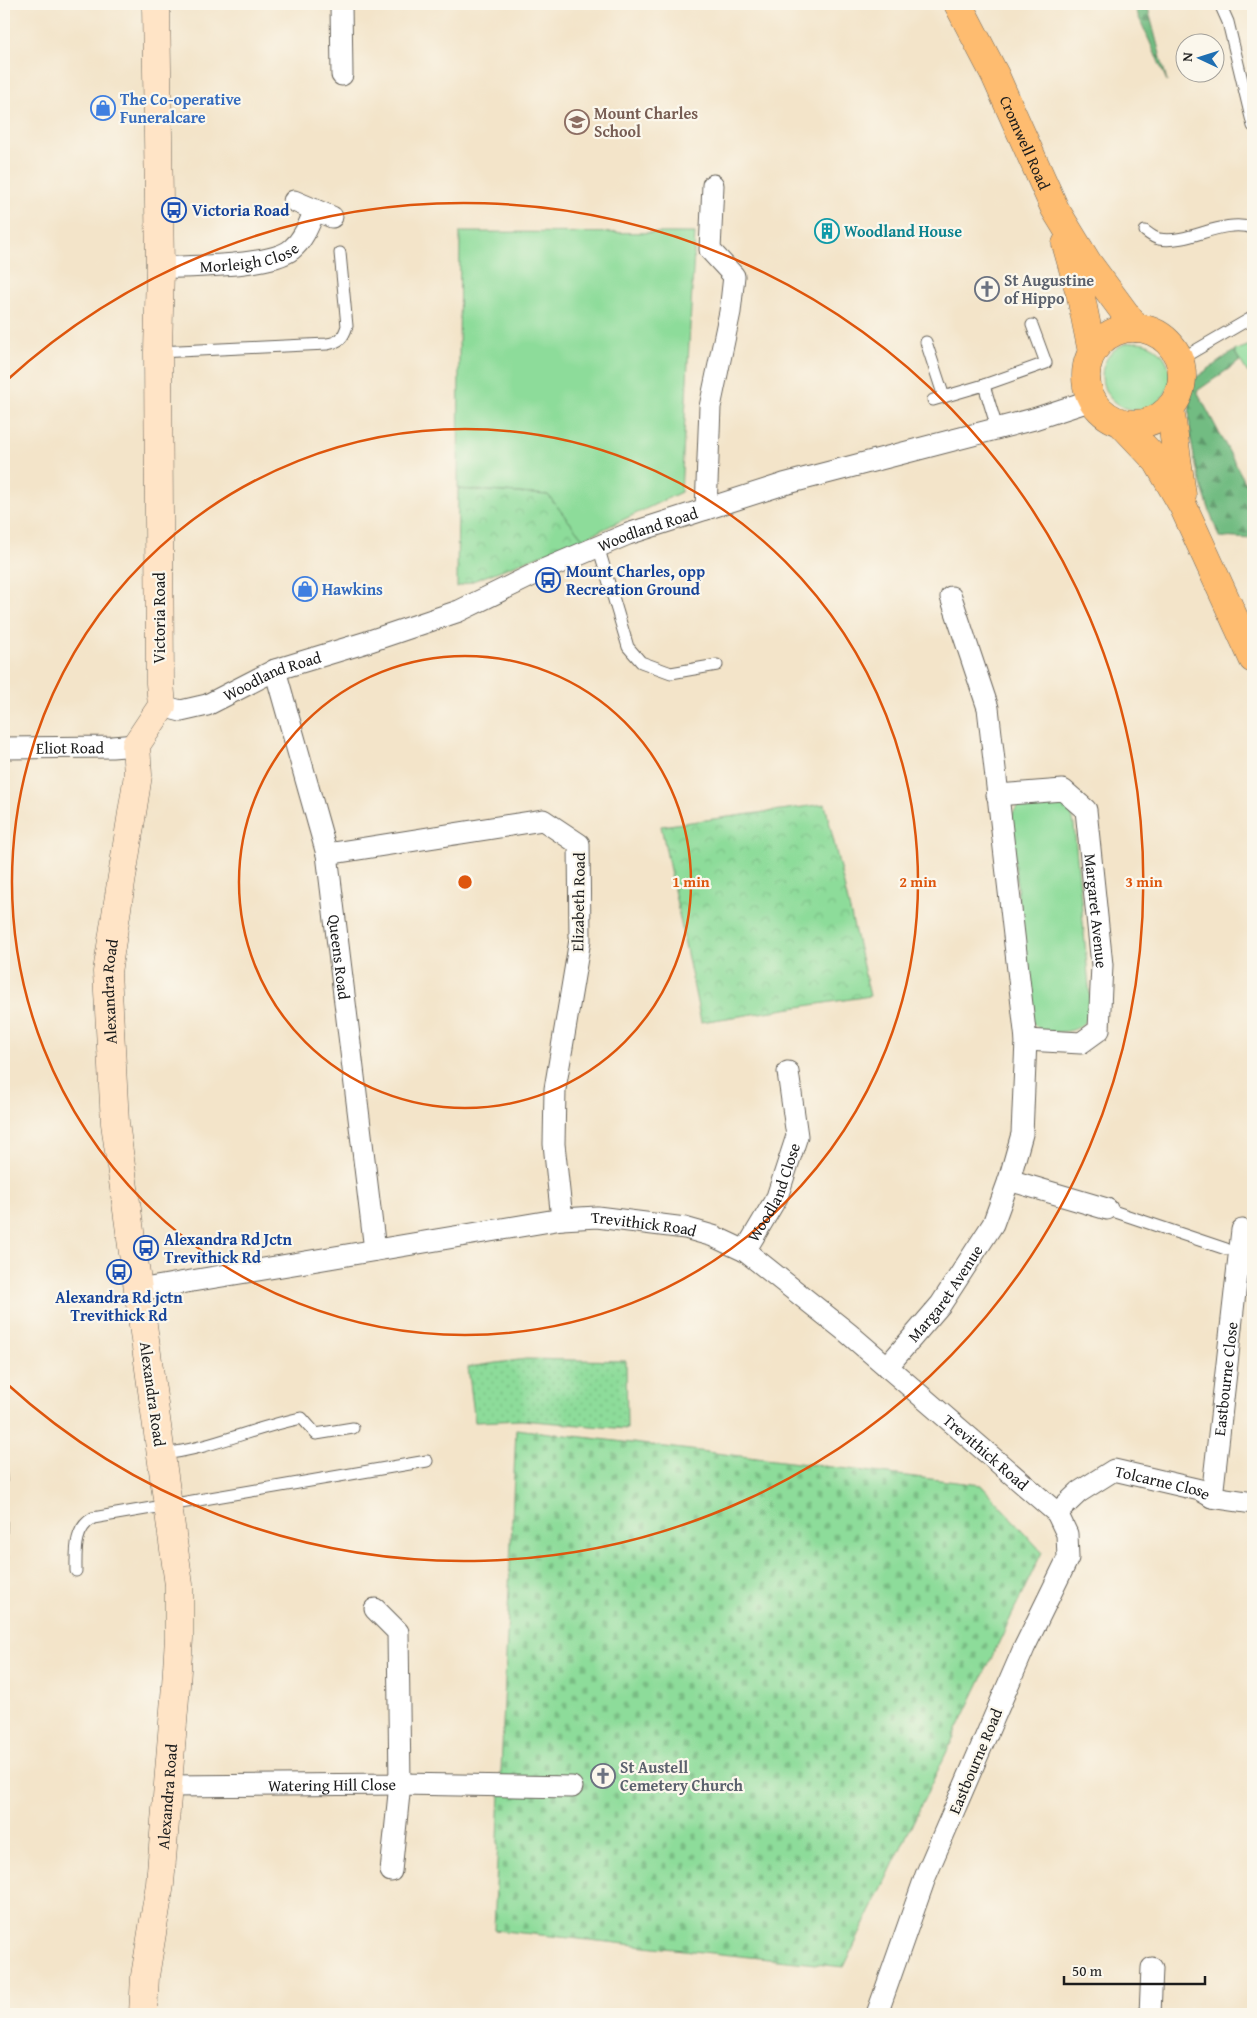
<svg xmlns="http://www.w3.org/2000/svg" width="1257" height="2018" viewBox="0 0 1257 2018" font-family="'Gentium Book Plus',serif">
  <style>
    .grass { fill: #8ddc9a; stroke: #547c5b }
    .forest { fill: url(#forest-firs); stroke: #476c4f }
    .cemetery { fill: url(#cemetery-stones); stroke: #547c5b }
    .park { fill: url(#park-crowns); stroke: #547c5b }
    .garden { fill: url(#garden-dots); stroke: #547c5b }
    .lines { fill: none; stroke-linecap: round; stroke-linejoin: round }
    .lane-casing { stroke: #676259; stroke-width: 13 }
    .street-casing { stroke: #676259; stroke-width: 23 }
    .secondary-casing { stroke: #676259; stroke-width: 29 }
    .highway-casing { stroke: #676259; stroke-width: 29 }
    .lane { stroke: #fff; stroke-width: 11 }
    .street { stroke: #fff; stroke-width: 21 }
    .secondary { stroke: #ffe4c6; stroke-width: 28 }
    .highway { stroke: #febc70; stroke-width: 28 }
    .rail-casing { stroke: #1c1c1c; stroke-width: 5.5 }
    .rail { stroke: #fbf7ec; stroke-width: 4; stroke-dasharray: 11; stroke-linecap: butt }
    .ring { fill: none; stroke: #de560d; stroke-width: 2.5 }
    .labels { text-anchor: middle; dominant-baseline: central; stroke-width: 4.5; stroke-linejoin: round; paint-order: stroke }
    .shop-label { font-size: 16px; font-weight: bold; fill: #366cbe; stroke: #fbf7ec; text-anchor: start }
    .education-label { font-size: 16px; font-weight: bold; fill: #785e54; stroke: #fbf7ec; text-anchor: start }
    .street-label { font-size: 16px; fill: #1c1c1c; stroke: #fbf7ec }
    .transit-label { font-size: 16px; font-weight: bold; fill: #164399; stroke: #fbf7ec; text-anchor: start }
    .culture-label { font-size: 16px; font-weight: bold; fill: #0d838f; stroke: #fbf7ec; text-anchor: start }
    .worship-label { font-size: 16px; font-weight: bold; fill: #5b616d; stroke: #fbf7ec; text-anchor: start }
    .centre { fill: #de560d; stroke: #fbf7ec; stroke-width: 2.5 }
    .ring-label { font-size: 15px; text-anchor: middle; font-weight: bold; fill: #de560d; stroke: #fbf7ec; stroke-width: 4.5; stroke-linejoin: round; paint-order: stroke }
  </style>
  <defs>
    <pattern id="forest-firs" width="22" height="20" patternUnits="userSpaceOnUse" patternTransform="scale(1.25)"><rect width="22" height="20" fill="#72bc82"/><path d="M5 1l3.5 6h-7zM16 11l3.5 6h-7z" fill="#5d986a"/></pattern>
    <pattern id="cemetery-stones" width="16" height="16" patternUnits="userSpaceOnUse" patternTransform="scale(1.25)"><rect width="16" height="16" fill="#8ddc9a"/><path d="M2 7V4a2 2 0 0 1 4 0v3zM10 15v-3a2 2 0 0 1 4 0v3z" fill="#79bc84"/></pattern>
    <pattern id="park-crowns" width="20" height="18" patternUnits="userSpaceOnUse" patternTransform="scale(1.25)"><rect width="20" height="18" fill="#8ddc9a"/><path d="M2 6a3 3 0 1 1 6 0M12 15a3 3 0 1 1 6 0" fill="none" stroke="#79bc84"/></pattern>
    <pattern id="garden-dots" width="8" height="8" patternUnits="userSpaceOnUse" patternTransform="scale(1.25)"><rect width="8" height="8" fill="#8ddc9a"/><path d="M2 2h.1M6 6h.1" fill="none" stroke="#79bc84" stroke-width="1.8" stroke-linecap="round"/></pattern>
  </defs>
  <rect width="100%" height="100%" fill="#fbf7ec"/>
  <filter id="ink" filterUnits="userSpaceOnUse"><feTurbulence type="fractalNoise" baseFrequency=".02" numOctaves="2"/><feDisplacementMap in="SourceGraphic" scale="10" xChannelSelector="R" yChannelSelector="G"/><feConvolveMatrix kernelMatrix="1 2 1 2 8 2 1 2 1" color-interpolation-filters="sRGB"/></filter>
  <filter id="wash" filterUnits="userSpaceOnUse"><feTurbulence type="fractalNoise" baseFrequency=".0096" numOctaves="4" result="noise"/><feDisplacementMap in="SourceGraphic" scale="20" xChannelSelector="R" yChannelSelector="G"/><feGaussianBlur stdDeviation="1.12" result="paint"/><feColorMatrix in="noise" values="0 0 0 0 0 0 0 0 0 0 0 0 0 0 0 0 0 1.4 0 .05"/><feComposite in="paint" operator="in"/></filter>
  <g filter="url(#wash)">
    <rect width="100%" height="100%" fill="#f3e4c9"/>
    <!-- grass -->
    <g class="grass">
      <polygon points="460,232 695,233 681,492 583,539 548,495 458,489"/>
      <circle cx="1136" cy="376" r="34"/>
      <polygon points="1253,344 1253,370 1248,373 1234,351"/>
      <path d="M1059,799C1069,806 1072,812 1074,825L1091,1008C1085,1034 1064,1033 1041,1031L1031,1021L1010,819C1021,794 1034,800 1059,799Z"/>
    </g>
    <!-- forest -->
    <g class="forest">
      <polygon points="1133,4 1147,4 1167,81"/>
      <path d="M1234,351L1240,361L1197,391L1253,497V539L1219,537C1201,486 1180,432 1194,379Z"/>
    </g>
    <!-- cemetery -->
    <polygon class="cemetery" points="516,1429 981,1485 1042,1552 844,1967 494,1930"/>
    <!-- park -->
    <g class="park">
      <polygon points="458,489 548,495 583,539 457,587"/>
      <polygon points="825,804 870,996 701,1022 661,826"/>
    </g>
    <!-- garden -->
    <polygon class="garden" points="526,1359 626,1361 627,1429 521,1420 475,1422 468,1367"/>
  </g>
  <g filter="url(#ink)">
    <g class="lines">
      <defs>
        <g id="lane">
          <polyline points="1220,4 1228,22 1253,126"/>
          <path d="M1145,231C1149,234 1154,238 1159,239C1190,244 1222,218 1253,228"/>
          <polyline points="926,342 944,397"/>
          <path d="M158,352L327,344C339,342 343,339 347,326L340,253"/>
          <polyline points="1179,360 1253,317"/>
          <polyline points="984,385 1046,363 1032,325"/>
          <polyline points="933,400 984,385 997,428"/>
          <polyline points="598,546 628,647 641,662 671,673 717,665"/>
          <polyline points="1107,1209 1226,1249"/>
          <path d="M162,1454C211,1449 254,1427 302,1418L316,1434L353,1428"/>
          <path d="M76,1571C76,1551 74,1529 93,1518L427,1461"/>
        </g>
        <g id="street">
          <polyline points="341,4 342,75"/>
          <polyline points="294,201 332,217"/>
          <path id="s1" d="M160,268C190,266 271,267 292,249C304,239 309,224 315,210"/>
          <polyline points="706,509 710,407 730,312 734,276 710,250 713,185"/>
          <path id="s2" d="M275,670L327,854L375,1250"/>
          <path id="s3" d="M162,706L181,711L207,705L275,670L367,642L459,611L543,570L628,534L784,484L1034,419L1092,400"/>
          <path id="s4" d="M4,748L112,747L136,745"/>
          <path id="s5" d="M997,795L1063,790L1086,810L1102,965L1099,1030L1081,1043L1026,1040"/>
          <polyline points="327,854 543,820 579,844 580,940 555,1089 554,1144 562,1219"/>
          <polyline points="1009,1180 1107,1209"/>
          <path id="s6" d="M745,1251L777,1197L797,1136L788,1072"/>
          <path id="s7" d="M138,1290L562,1219L597,1217L685,1228L713,1236L745,1251L848,1333L1057,1513L1067,1534L1068,1558L1024,1648L926,1875L877,2014"/>
          <path id="s8" d="M887,1367L941,1304L993,1224L1009,1180L1022,1134L1026,1040L988,708L951,597"/>
          <path id="s9" d="M1212,1497L1242,1230"/>
          <path id="s10" d="M1057,1513L1079,1492L1114,1470L1200,1490L1212,1497L1253,1503"/>
          <path id="s11" d="M168,1786L400,1784L398,1632L375,1609"/>
          <polyline points="391,1871 400,1784 572,1787"/>
          <polyline points="1150,2014 1152,1968"/>
        </g>
        <g id="secondary">
          <path id="s12" d="M143,2014L145,1976L160,1884L176,1685L179,1638V1585L115,1123L107,972L138,775L136,745L162,706L160,683L158,352L160,268L156,4"/>
        </g>
        <g id="highway">
          <path id="s13" d="M958,4L995,75L1055,209L1088,263L1136,328"/>
          <polyline points="1066,244 1081,297 1092,352"/>
          <circle cx="1134" cy="376" r="48"/>
          <polyline points="1170,408 1182,495"/>
          <polyline points="1121,423 1157,461 1183,506 1253,659"/>
        </g>
      </defs>
      <!-- lane casing -->
      <use href="#lane" class="lane-casing"/>
      <!-- street casing -->
      <use href="#street" class="street-casing"/>
      <!-- secondary casing -->
      <use href="#secondary" class="secondary-casing"/>
      <!-- highway casing -->
      <use href="#highway" class="highway-casing"/>
      <!-- lane -->
      <use href="#lane" class="lane"/>
      <!-- street -->
      <use href="#street" class="street"/>
      <!-- secondary -->
      <use href="#secondary" class="secondary"/>
      <!-- highway -->
      <use href="#highway" class="highway"/>
      <defs>
        <polyline id="rail" points="4,1460 5,1493 4,1585"/>
      </defs>
      <!-- rail casing -->
      <use href="#rail" class="rail-casing"/>
      <!-- rail -->
      <use href="#rail" class="rail"/>
    </g>
  </g>
  <!-- distance rings -->
  <g class="ring">
    <circle cx="465" cy="882" r="226"/>
    <circle cx="465" cy="882" r="453"/>
    <path d="M6 381A679 679 0 1 1 6 1383"/>
  </g>
  <!-- icons -->
  <defs>
    <symbol id="shop-ring" viewBox="-11 -11 22 22"><circle r="9.5" fill="#fbf7ec" stroke="#3f7fe0" stroke-width="1.5"/><path d="M-5-2.5h2.3a2.7 3.5 0 0 1 5.4 0H5L5.5 6h-11ZM-1.5-2.5h3a1.5 2.3 0 0 0-3 0Z" fill="#3f7fe0"/></symbol>
    <symbol id="school-ring" viewBox="-11 -11 22 22"><circle r="9.5" fill="#fbf7ec" stroke="#8d6e63" stroke-width="1.5"/><path d="M0-5L7-2L0 1L-7-2ZM-4 1L0 2.5L4 1V4Q0 6-4 4Z" fill="#8d6e63"/></symbol>
    <symbol id="bus-ring" viewBox="-11 -11 22 22"><circle r="9.5" fill="#fbf7ec" stroke="#1a4fb4" stroke-width="1.5"/><path d="M-5-6H5V4H4V6H2V4H-2V6H-4V4H-5ZM-3.5-4V0h7V-4ZM-3.5 1.2v1.5H-2V1.2ZM2 1.2v1.5H3.5V1.2Z" fill="#1a4fb4"/></symbol>
    <symbol id="building-ring" viewBox="-11 -11 22 22"><circle r="9.5" fill="#fbf7ec" stroke="#0f9aa8" stroke-width="1.5"/><path d="M-4-6H4V6H1V3H-1V6H-4ZM-2.5-4.3h1.7v1.8h-1.7ZM.8-4.3h1.7v1.8H.8ZM-2.5-1h1.7V.8h-1.7ZM.8-1h1.7V.8H.8Z" fill="#0f9aa8"/></symbol>
    <symbol id="church-ring" viewBox="-11 -11 22 22"><circle r="9.5" fill="#fbf7ec" stroke="#6b7280" stroke-width="1.5"/><path d="M-1.2-6h2.4v3.5h3.3v2.4h-3.3V6h-2.4V-.1h-3.3v-2.4h3.3Z" fill="#6b7280"/></symbol>
  </defs>
  <g fill-rule="evenodd">
    <use href="#shop-ring" x="89" y="94" width="28" height="28"/>
    <use href="#school-ring" x="563" y="108" width="28" height="28"/>
    <use href="#bus-ring" x="160" y="196" width="28" height="28"/>
    <use href="#building-ring" x="813" y="217" width="28" height="28"/>
    <use href="#church-ring" x="973" y="275" width="28" height="28"/>
    <use href="#bus-ring" x="534" y="566" width="28" height="28"/>
    <use href="#shop-ring" x="291" y="575" width="28" height="28"/>
    <use href="#bus-ring" x="132" y="1234" width="28" height="28"/>
    <use href="#bus-ring" x="105" y="1258" width="28" height="28"/>
    <use href="#church-ring" x="589" y="1762" width="28" height="28"/>
  </g>
  <g class="labels">
    <!-- shop labels -->
    <g class="shop-label">
      <text x="120" y="99">The Co-operative<tspan x="120" dy="18">Funeralcare</tspan></text>
      <text x="322" y="589">Hawkins</text>
    </g>
    <!-- education labels -->
    <g class="education-label">
      <text x="594" y="113">Mount Charles<tspan x="594" dy="18">School</tspan></text>
    </g>
    <!-- street labels -->
    <g class="street-label">
      <text stroke="none"><textPath href="#s13" startOffset="154">Cromwell Road</textPath></text>
      <text stroke="none"><textPath href="#s1" startOffset="90">Morleigh Close</textPath></text>
      <text stroke="none"><textPath href="#s3" startOffset="522">Woodland Road</textPath></text>
      <text transform="translate(159 618) rotate(-90)">Victoria Road</text>
      <text stroke="none"><textPath href="#s3" startOffset="118">Woodland Road</textPath></text>
      <text stroke="none"><textPath href="#s4" startOffset="66">Eliot Road</textPath></text>
      <text transform="translate(578 902) rotate(-89)">Elizabeth Road</text>
      <text stroke="none"><textPath href="#s5" startOffset="198">Margaret Avenue</textPath></text>
      <text stroke="none"><textPath href="#s2" startOffset="295">Queens Road</textPath></text>
      <text stroke="none"><textPath href="#s12" startOffset="1029">Alexandra Road</textPath></text>
      <text stroke="none"><textPath href="#s6" startOffset="66">Woodland Close</textPath></text>
      <text stroke="none"><textPath href="#s7" startOffset="512">Trevithick Road</textPath></text>
      <text stroke="none"><textPath href="#s8" startOffset="94">Margaret Avenue</textPath></text>
      <text stroke="none"><textPath href="#s9" startOffset="119">Eastbourne Close</textPath></text>
      <text transform="translate(153 1394) rotate(82)">Alexandra Road</text>
      <text stroke="none"><textPath href="#s7" startOffset="932">Trevithick Road</textPath></text>
      <text stroke="none"><textPath href="#s10" startOffset="122">Tolcarne Close</textPath></text>
      <text transform="translate(975 1761) rotate(-67)">Eastbourne Road</text>
      <text stroke="none"><textPath href="#s11" startOffset="164">Watering Hill Close</textPath></text>
      <text stroke="none"><textPath href="#s12" startOffset="219">Alexandra Road</textPath></text>
    </g>
    <!-- transit labels -->
    <g class="transit-label">
      <text x="192" y="210">Victoria Road</text>
      <text x="566" y="571">Mount Charles, opp<tspan x="566" dy="18">Recreation Ground</tspan></text>
      <text x="164" y="1239">Alexandra Rd Jctn<tspan x="164" dy="18">Trevithick Rd</tspan></text>
      <text x="119" y="1297" text-anchor="middle">Alexandra Rd jctn<tspan x="119" dy="18">Trevithick Rd</tspan></text>
    </g>
    <!-- culture labels -->
    <g class="culture-label">
      <text x="844" y="231">Woodland House</text>
    </g>
    <!-- worship labels -->
    <g class="worship-label">
      <text x="1004" y="280">St Augustine<tspan x="1004" dy="18">of Hippo</tspan></text>
      <text x="620" y="1767">St Austell<tspan x="620" dy="18">Cemetery Church</tspan></text>
    </g>
  </g>
  <circle cx="465" cy="882" r="8" class="centre"/>
  <g class="ring-label">
    <text x="691" y="887">1 min</text>
    <text x="918" y="887">2 min</text>
    <text x="1144" y="887">3 min</text>
  </g>
  <!-- margin -->
  <rect width="1257" height="2018" fill="none" stroke="#fbf7ec" stroke-width="20"/>
  <!-- north arrow -->
  <g transform="translate(1200 58) rotate(274)"><circle r="24" fill="#fbf7ec" stroke="#a29f99"/>
  <path d="M0-4L9 19L0 12L-9 19Z" fill="#1f6fb2"/>
  <text y="-8" font-size="14" font-weight="bold" text-anchor="middle" fill="#1c1c1c">N</text>
  </g>
  <!-- scale -->
  <path d="M1064 1976v8h141v-8" fill="none" stroke="#1c1c1c" stroke-width="2.5"/>
  <text x="1072" y="1976" font-size="15" fill="#1c1c1c" stroke="#fbf7ec" stroke-width="4" paint-order="stroke">50 m</text>
</svg>
